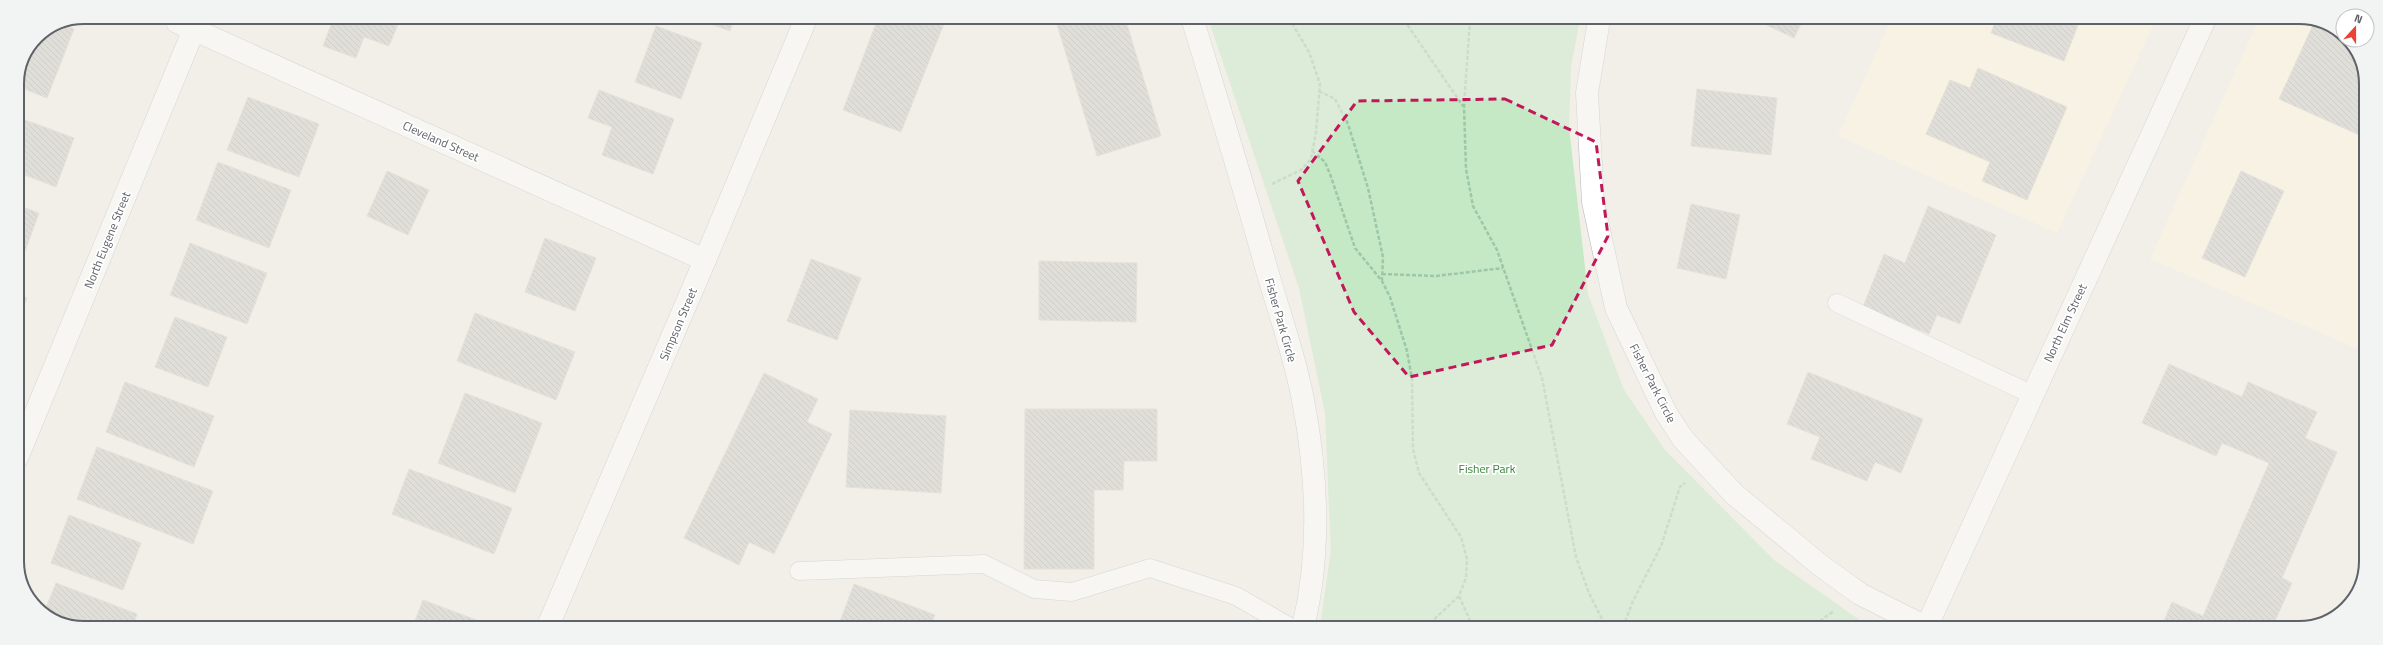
<svg xmlns="http://www.w3.org/2000/svg" width="2383" height="645" viewBox="0 0 2383 645" font-family="'Titillium Web',sans-serif">
  <style>
    .commercial { fill: #fef7e0 }
    .park { fill: #c5e8c5 }
    .building { fill: url(#building-back-hatch); stroke: #d6d1c6 }
    .lines { fill: none; stroke-linecap: round; stroke-linejoin: round }
    .lane-casing { stroke: #b5b8bc; stroke-width: 19 }
    .street-casing { stroke: #b5b8bc; stroke-width: 23 }
    .secondary-casing { stroke: #b6babf; stroke-width: 23 }
    .path { stroke: #9cc7a9; stroke-width: 2.5; stroke-dasharray: 4 2; stroke-linecap: butt }
    .lane { stroke: #fff; stroke-width: 18 }
    .street { stroke: #fff; stroke-width: 22 }
    .secondary { stroke: #fff; stroke-width: 22 }
    .marked { fill: none; stroke: #c2185b; stroke-width: 3; stroke-dasharray: 8 5; stroke-linejoin: round }
    .labels { text-anchor: middle; dominant-baseline: central; stroke-width: 3.5; stroke-linejoin: round; paint-order: stroke }
    .street-label { font-size: 12px; fill: #5f6368; stroke: #fff }
    .park-label { font-size: 12px; fill: #348238; stroke: #fff }
    .rim { fill: none; stroke: #5f6368; stroke-width: 2 }
  </style>
  <defs>
    <pattern id="building-back-hatch" width="6" height="6" patternUnits="userSpaceOnUse"><rect width="6" height="6" fill="#cccac5"/><path d="M-1 5l2 2M0 0l6 6M5-1l2 2" fill="none" stroke="#a9a8a4"/></pattern>
  </defs>
  <rect width="100%" height="100%" fill="#f1efe8"/>
  <!-- commercial -->
  <g class="commercial">
    <polygon points="2156,19 2057,233 1838,136 1891,20"/>
    <polygon points="2259,19 2316,19 2343,36 2343,40 2350,40 2366,79 2365,352 2150,259"/>
  </g>
  <!-- park -->
  <polygon class="park" points="1580,20 1571,66 1569,127 1588,294 1624,390 1665,450 1774,560 1871,628 1320,627 1331,550 1325,413 1299,288 1209,21"/>
  <!-- building -->
  <g class="building">
    <polygon points="1756,20 1803,20 1794,38"/>
    <polygon points="1996,20 2080,20 2064,61 1991,33"/>
    <polygon points="703,21 733,21 730,31"/>
    <polygon points="877,21 945,21 901,132 843,110"/>
    <polygon points="1056,21 1126,21 1161,136 1097,156"/>
    <polygon points="332,22 399,22 389,46 364,37 356,58 323,46"/>
    <polygon points="57,23 74,29 47,98 17,86 17,83 22,58 37,36"/>
    <polygon points="2313,25 2351,42 2366,79 2366,138 2279,99"/>
    <polygon points="656,26 702,43 681,99 635,82"/>
    <polygon points="1978,68 2067,107 2027,200 1982,181 1990,162 1926,134 1950,80 1970,88"/>
    <polygon points="1697,89 1777,98 1771,155 1691,146"/>
    <polygon points="599,90 674,119 653,174 602,155 612,127 588,118"/>
    <polygon points="248,97 319,124 299,177 227,150"/>
    <polygon points="17,117 74,138 56,187 17,172"/>
    <polygon points="218,162 291,190 269,248 196,220"/>
    <polygon points="387,171 429,190 408,235 367,216"/>
    <polygon points="2241,171 2284,191 2245,277 2202,258"/>
    <polygon points="1691,204 1740,215 1726,279 1677,268"/>
    <polygon points="17,205 39,213 22,260 17,258"/>
    <polygon points="1928,206 1996,235 1960,324 1937,315 1929,334 1863,307 1884,254 1905,263"/>
    <polygon points="545,238 596,258 575,311 525,292"/>
    <polygon points="190,243 267,273 247,324 170,295"/>
    <polygon points="811,259 861,278 837,340 787,321"/>
    <polygon points="1039,261 1137,263 1136,322 1039,320"/>
    <polygon points="17,294 27,298 17,323"/>
    <polygon points="475,313 575,352 556,400 457,361"/>
    <polygon points="175,317 227,337 208,387 155,367"/>
    <polygon points="2169,364 2242,397 2248,382 2317,412 2305,438 2337,452 2282,578 2292,583 2272,628 2161,628 2172,602 2203,616 2269,463 2222,443 2216,456 2142,423"/>
    <polygon points="1808,372 1923,419 1901,473 1875,462 1867,481 1811,459 1820,437 1787,424"/>
    <polygon points="764,373 818,399 807,422 832,434 774,554 749,542 739,565 684,538"/>
    <polygon points="125,382 214,416 194,467 106,432"/>
    <polygon points="465,393 542,423 515,493 438,463"/>
    <polygon points="1025,409 1157,409 1157,461 1124,461 1123,490 1094,490 1094,569 1024,569"/>
    <polygon points="850,410 946,416 941,493 846,487"/>
    <polygon points="97,447 213,491 193,544 77,499"/>
    <polygon points="409,469 512,508 494,554 392,514"/>
    <polygon points="69,515 141,543 123,590 51,563"/>
    <polygon points="56,583 137,614 133,626 67,626 44,612"/>
    <polygon points="854,584 935,615 930,627 838,627"/>
    <polygon points="423,600 479,621 477,626 413,626"/>
  </g>
  <g class="lines">
    <defs>
      <g id="lane">
        <polyline points="1837,303 2033,395"/>
        <polyline points="799,571 984,564 1034,589 1072,592 1150,568 1236,596 1290,627"/>
      </g>
      <g id="street">
        <polyline points="1599,20 1587,93 1593,202 1616,308 1666,413 1683,439 1734,494 1820,565 1860,594 1928,628"/>
        <path d="M1193,21C1218,103 1243,184 1266,267C1278,310 1295,356 1303,400C1317,473 1321,554 1303,627"/>
        <polyline points="177,22 705,260"/>
        <polyline points="548,626 705,260 805,21"/>
      </g>
      <g id="secondary">
        <polyline points="17,458 197,22"/>
        <polyline points="1926,628 2205,19"/>
      </g>
    </defs>
    <!-- lane casing -->
    <use href="#lane" class="lane-casing"/>
    <!-- street casing -->
    <use href="#street" class="street-casing"/>
    <!-- secondary casing -->
    <use href="#secondary" class="secondary-casing"/>
    <!-- path -->
    <g class="path">
      <polyline points="1404,20 1463,106"/>
      <polyline points="1470,20 1464,106 1466,169 1473,206 1497,250 1542,378 1576,557 1589,593 1606,627"/>
      <polyline points="1319,91 1335,99 1348,124 1368,188 1383,257 1382,280"/>
      <polyline points="1312,151 1325,162 1330,174 1355,248 1382,281 1390,297 1407,351 1412,379 1413,449 1419,473 1461,537 1467,559 1466,578 1459,596 1426,627"/>
      <polyline points="1272,184 1301,170 1311,159 1316,132 1320,84 1309,52 1290,20"/>
      <polyline points="1382,274 1436,276 1503,268"/>
      <polyline points="1459,596 1473,627"/>
      <polyline points="1623,627 1633,601 1661,546 1680,487 1685,483"/>
      <polyline points="1810,628 1834,611"/>
    </g>
    <!-- lane -->
    <use href="#lane" class="lane"/>
    <!-- street -->
    <use href="#street" class="street"/>
    <!-- secondary -->
    <use href="#secondary" class="secondary"/>
  </g>
  <!-- marked area -->
  <path d="M0 0H2383V645H0ZM1505,99L1596,142L1608,236L1552,345L1409,377L1354,312L1298,181L1357,101Z" fill="#f1efe8" fill-opacity=".55" fill-rule="evenodd"/>
  <path class="marked" d="M1505,99L1596,142L1608,236L1552,345L1409,377L1354,312L1298,181L1357,101Z"/>
  <g class="labels">
    <!-- street labels -->
    <g class="street-label">
      <text transform="translate(441 141) rotate(24)">Cleveland Street</text>
      <text transform="translate(107 240) rotate(-68)">North Eugene Street</text>
      <text transform="translate(1281 320) rotate(74)">Fisher Park Circle</text>
      <text transform="translate(2065 323) rotate(-65)">North Elm Street</text>
      <text transform="translate(678 324) rotate(-67)">Simpson Street</text>
      <text transform="translate(1653 383) rotate(63)">Fisher Park Circle</text>
    </g>
    <!-- park labels -->
    <g class="park-label">
      <text x="1487" y="468">Fisher Park</text>
    </g>
  </g>
  <!-- crop -->
  <path d="M0 0H2383V645H0ZM84 24H2299A60 60 0 0 1 2359 84V561A60 60 0 0 1 2299 621H84A60 60 0 0 1 24 561V84A60 60 0 0 1 84 24Z" fill="#f2f3f3" fill-rule="evenodd"/>
  <path class="rim" d="M84 24H2299A60 60 0 0 1 2359 84V561A60 60 0 0 1 2299 621H84A60 60 0 0 1 24 561V84A60 60 0 0 1 84 24Z"/>
  <!-- north arrow -->
  <g transform="translate(2355 28) rotate(21)"><circle r="19" fill="#ffffff" stroke="#bfc1c3"/>
  <path d="M0-3L7 15L0 10L-7 15Z" fill="#ea4335"/>
  <text y="-6" font-size="11" font-weight="bold" text-anchor="middle" fill="#5f6368">N</text>
  </g>
</svg>
